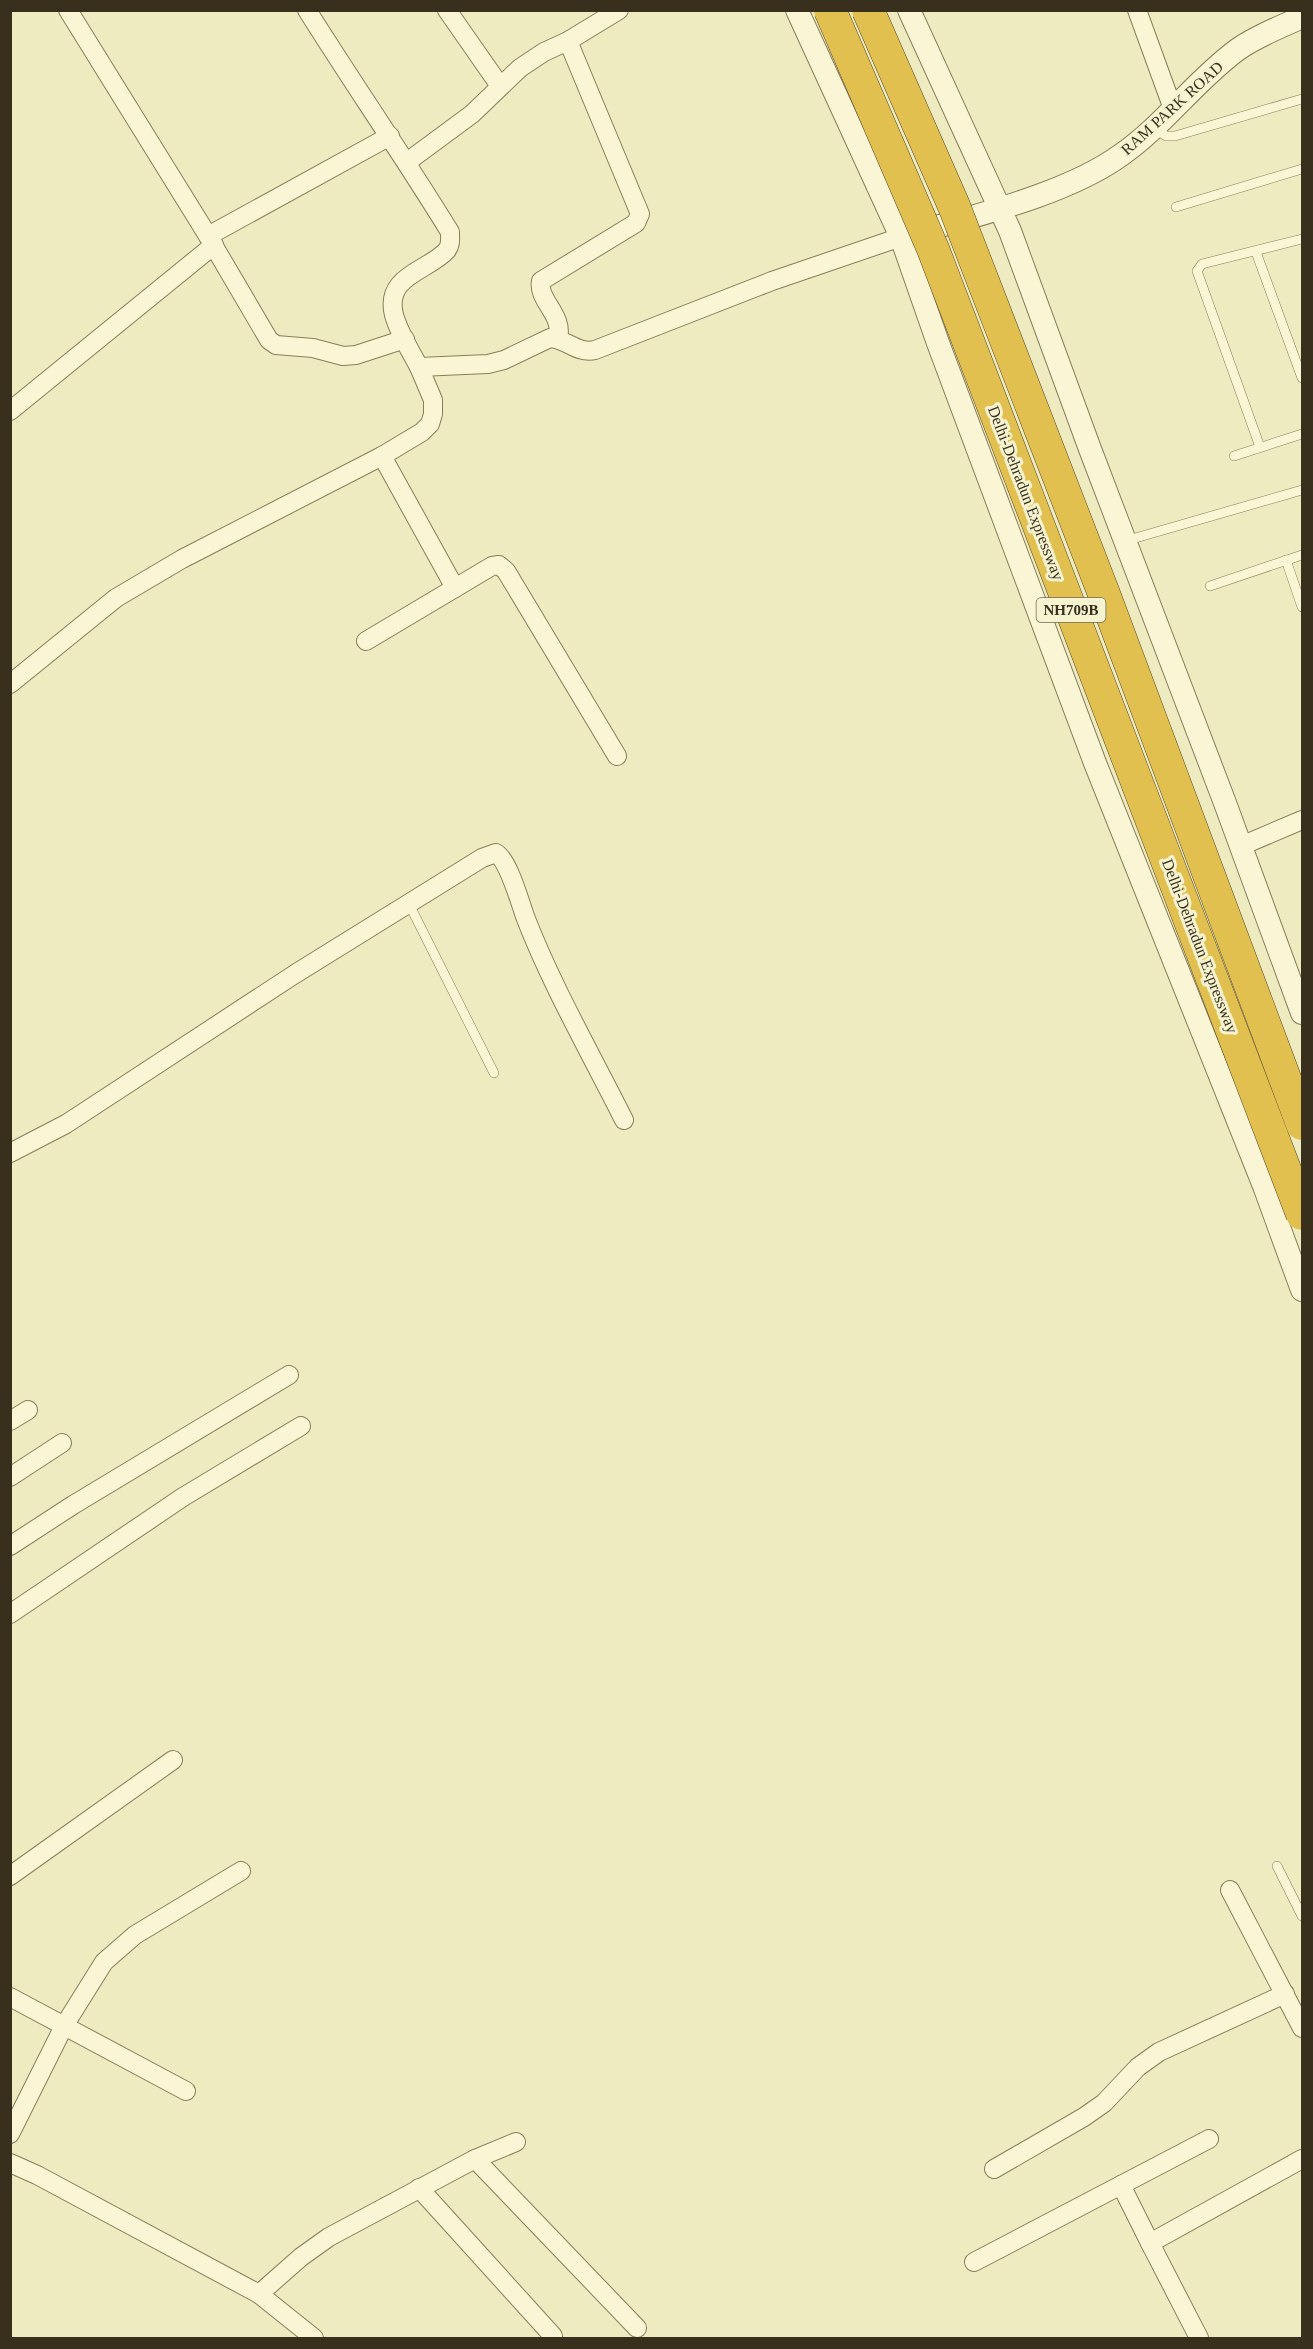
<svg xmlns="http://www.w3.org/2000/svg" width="1313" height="2349" viewBox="0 0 1313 2349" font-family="'Times New Roman',serif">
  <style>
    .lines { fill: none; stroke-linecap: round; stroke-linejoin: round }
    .service-casing { stroke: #897d58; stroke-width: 10 }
    .minor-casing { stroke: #897d58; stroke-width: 20 }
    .tertiary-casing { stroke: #897d58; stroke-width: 24 }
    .service { stroke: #faf6d5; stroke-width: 9 }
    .minor { stroke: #faf6d5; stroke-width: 18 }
    .tertiary { stroke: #faf6d5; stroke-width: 22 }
    .motorway-bridge-casing { stroke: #57492d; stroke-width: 33; stroke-linecap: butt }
    .motorway-bridge { stroke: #e2c04f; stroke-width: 32 }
    .labels { text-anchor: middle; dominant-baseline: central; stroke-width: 6; stroke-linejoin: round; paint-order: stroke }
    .shield { fill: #f6f3d1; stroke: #716a53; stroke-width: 1.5 }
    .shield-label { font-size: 15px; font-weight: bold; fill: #38301d }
    .street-label { font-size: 16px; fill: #38301d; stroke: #f6f3d1 }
  </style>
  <rect width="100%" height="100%" fill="#efebc1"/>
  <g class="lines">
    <defs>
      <g id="service">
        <polyline points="1153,128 1166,136 1175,136 1302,99"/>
        <polyline points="1176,207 1302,169"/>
        <polyline points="1256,252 1302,378"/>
        <polyline points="1260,447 1197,271 1202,264 1302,239"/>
        <polyline points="1234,456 1302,434"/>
        <polyline points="1125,541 1302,490"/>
        <polyline points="1286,560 1302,607"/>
        <polyline points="1210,586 1302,555"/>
        <polyline points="409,904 494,1073"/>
        <polyline points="1277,1866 1302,1916"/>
      </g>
      <g id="minor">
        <polyline points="68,10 208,236 269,340 276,345 313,348 343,356 356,355 405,339"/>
        <path d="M307,10C354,85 404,157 450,232C450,239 451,245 447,250C429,271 384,275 394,315C399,333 410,350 419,367"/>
        <polyline points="447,10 500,86"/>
        <polyline points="1137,10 1173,109"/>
        <polyline points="407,162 472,114 520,68 544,52 568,41 619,10"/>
        <polyline points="208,236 390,136"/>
        <path d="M558,338C564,315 537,300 541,281L636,223L640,214L568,41"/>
        <polyline points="10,411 214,245"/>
        <polyline points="382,456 455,588"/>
        <polyline points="366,641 492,566 499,565 506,571 617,756"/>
        <path d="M10,684L116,598L182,559L382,456L422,432L430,424L433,414V400L419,367L488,364L504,360L550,338C567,339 577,354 595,350L772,281L901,237"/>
        <polyline points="1241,846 1302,820"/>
        <path d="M10,1153L66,1124L295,974L482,858L496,853C509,861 520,903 526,919C553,988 591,1054 624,1120"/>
        <polyline points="10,1421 28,1410"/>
        <polyline points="10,1477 62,1443"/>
        <polyline points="10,1546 73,1505 289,1375"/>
        <polyline points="10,1614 183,1497 301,1426"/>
        <polyline points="10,1876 173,1760"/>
        <polyline points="1230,1890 1302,2028"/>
        <polyline points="10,1997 186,2091"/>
        <polyline points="10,2134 64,2026 104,1962 135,1935 241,1871"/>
        <polyline points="475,2159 637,2328"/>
        <polyline points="10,2163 37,2175 259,2294 314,2338"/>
        <polyline points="994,2169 1084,2117 1104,2103 1138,2067 1159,2052 1285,1994"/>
        <polyline points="1121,2185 1150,2243 1302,2159"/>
        <polyline points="419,2188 553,2336"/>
        <polyline points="1150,2243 1199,2338"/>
        <polyline points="974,2262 1209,2139"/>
        <polyline points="259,2294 301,2257 329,2237 475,2159 516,2142"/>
      </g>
      <g id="tertiary">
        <polyline points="797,10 901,237 938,343 1095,763 1264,1186 1302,1290"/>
        <polyline points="909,10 1010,231 1090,449 1225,803 1302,1013"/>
        <path d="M912,234C977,215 1067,194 1121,155C1164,125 1195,81 1237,50C1256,36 1281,27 1302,17"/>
      </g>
    </defs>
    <!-- service casing -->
    <use href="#service" class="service-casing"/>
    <!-- minor casing -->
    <use href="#minor" class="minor-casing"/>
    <!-- tertiary casing -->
    <use href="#tertiary" class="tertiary-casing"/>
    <!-- service -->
    <use href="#service" class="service"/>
    <!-- minor -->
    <use href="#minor" class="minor"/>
    <!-- tertiary -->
    <use href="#tertiary" class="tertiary"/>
    <defs>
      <g id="motorway-bridge">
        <polyline points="830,10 933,249 1302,1214"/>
        <polyline points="868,10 954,206 1104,594 1302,1124"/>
      </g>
    </defs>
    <!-- motorway-bridge casing -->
    <use href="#motorway-bridge" class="motorway-bridge-casing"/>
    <!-- motorway-bridge -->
    <use href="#motorway-bridge" class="motorway-bridge"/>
  </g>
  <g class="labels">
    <!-- shield labels -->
    <rect class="shield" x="1036.5" y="598" width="69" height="24" rx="4.5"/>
    <g class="shield-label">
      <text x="1071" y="610">NH709B</text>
    </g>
    <!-- street labels -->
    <g class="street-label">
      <text transform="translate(1172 108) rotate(-42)">RAM PARK ROAD</text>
      <text transform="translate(1026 493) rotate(69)">Delhi-Dehradun Expressway</text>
      <text transform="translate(1200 946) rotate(69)">Delhi-Dehradun Expressway</text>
    </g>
  </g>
  <!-- border -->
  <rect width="1313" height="2349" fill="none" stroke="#38301d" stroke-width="24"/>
</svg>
